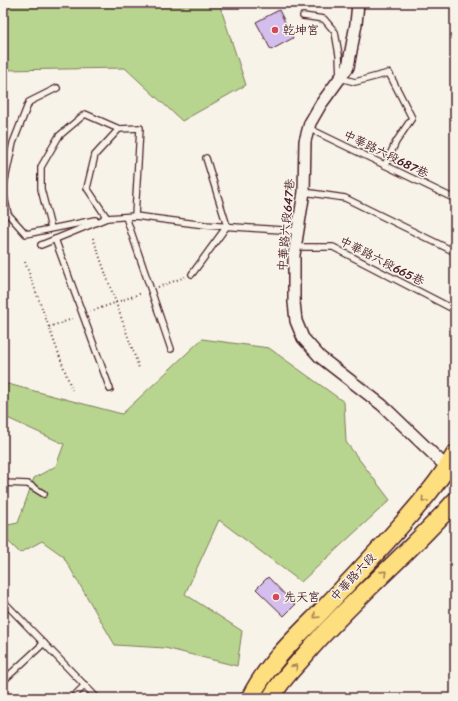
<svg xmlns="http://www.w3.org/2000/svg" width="458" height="701" viewBox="0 0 458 701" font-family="Sriracha,'LXGW WenKai TC',sans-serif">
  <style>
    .green { fill: #b7d58e; stroke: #807a5c }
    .building { fill: #d4beee; stroke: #4a1f2b }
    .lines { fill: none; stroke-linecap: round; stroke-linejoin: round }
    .lane-casing { stroke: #4a1f2b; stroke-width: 8 }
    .street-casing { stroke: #4a1f2b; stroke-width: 14 }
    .primary-casing { stroke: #4a1f2b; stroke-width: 20 }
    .path { stroke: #4a1f2b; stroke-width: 2; stroke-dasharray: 1 3; stroke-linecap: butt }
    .lane { stroke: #f7f3e8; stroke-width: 5.5 }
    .street { stroke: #f7f3e8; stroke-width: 11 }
    .primary { stroke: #fedf80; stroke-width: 17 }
    .oneway { stroke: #a47f56 }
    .poi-dot { fill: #d1495b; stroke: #f7f3e8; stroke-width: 1.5 }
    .labels { text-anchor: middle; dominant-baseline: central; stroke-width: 3; stroke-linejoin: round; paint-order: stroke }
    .poi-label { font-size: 12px; fill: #4a1f2b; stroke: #f7f3e8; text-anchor: start }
    .street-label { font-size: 12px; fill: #4a1f2b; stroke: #f7f3e8 }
  </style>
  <rect width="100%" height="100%" fill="#f7f3e8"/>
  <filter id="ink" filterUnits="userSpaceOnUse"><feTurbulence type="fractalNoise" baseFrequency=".025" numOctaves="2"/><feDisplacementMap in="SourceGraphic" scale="8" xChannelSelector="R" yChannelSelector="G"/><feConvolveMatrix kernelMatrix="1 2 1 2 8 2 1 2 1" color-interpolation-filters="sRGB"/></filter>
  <g filter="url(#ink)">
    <!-- green -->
    <g class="green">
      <polygon points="3,3 219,3 246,85 182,121 125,68 3,70"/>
      <polygon points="202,339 269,348 344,402 346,442 390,500 301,582 219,520 185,594 242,631 237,666 165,648 115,645 63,556 42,541 20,553 3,536 3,526 18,523 34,478 56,466 64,444 3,416 3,380 4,383 122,414"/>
    </g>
    <!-- building -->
    <g class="building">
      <polygon points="279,10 293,38 271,50 256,22"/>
      <polygon points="268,577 295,605 284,616 256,589"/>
    </g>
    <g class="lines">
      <defs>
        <g id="lane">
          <polyline points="303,16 324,19 335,32 339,55 340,78 355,82 389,73 412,118 396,142 385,165"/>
          <polyline points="308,128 455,199"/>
          <polyline points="3,189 13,143 29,102 57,88"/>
          <polyline points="3,192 8,214 26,234 95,220"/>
          <polyline points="304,192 345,198 455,252"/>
          <polyline points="126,217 171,349"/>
          <polyline points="104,218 107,218 87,188 95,155 119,129"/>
          <polyline points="51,228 41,189 41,167 59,136 85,114 119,129 140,128 135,216"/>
          <polyline points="55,239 110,389"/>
          <polyline points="41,245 107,218 135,216 205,225 297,231"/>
          <polyline points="295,246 299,247 333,247 455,310"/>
          <polyline points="192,274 227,226 206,158"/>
          <polyline points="3,483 28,484 44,494"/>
          <polyline points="3,601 97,698"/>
          <polyline points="3,681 44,643"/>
          <polyline points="72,698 85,685"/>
        </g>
        <polyline id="street" points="358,3 356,24 348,67 321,104 310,123 305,141 304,192 294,255 294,302 296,321 303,338 320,357 382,405 455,475"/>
        <g id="primary">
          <path d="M250,698C266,666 292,641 317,616C343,588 370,560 396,531C417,507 439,483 455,454"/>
          <path d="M271,698C279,682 294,668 305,655C351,600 408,555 455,501"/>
        </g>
      </defs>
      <!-- lane casing -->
      <use href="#lane" class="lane-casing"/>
      <!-- street casing -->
      <use href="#street" class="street-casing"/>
      <!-- primary casing -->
      <use href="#primary" class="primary-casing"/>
      <!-- path -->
      <g class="path">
        <polyline points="93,238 139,368"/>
        <polyline points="25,262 72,390"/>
        <polyline points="158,287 185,277"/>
        <polyline points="90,312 142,293"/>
        <polyline points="49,327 75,318"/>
      </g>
      <!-- lane -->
      <use href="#lane" class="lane"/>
      <!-- street -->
      <use href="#street" class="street"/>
      <!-- primary -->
      <use href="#primary" class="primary"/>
    </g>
    <!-- one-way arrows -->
    <defs><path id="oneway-chevron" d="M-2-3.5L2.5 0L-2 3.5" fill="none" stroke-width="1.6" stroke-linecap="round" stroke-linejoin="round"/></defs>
    <g class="oneway">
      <use href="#oneway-chevron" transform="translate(424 500) rotate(131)"/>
      <use href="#oneway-chevron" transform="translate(384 573) rotate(-44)"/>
      <use href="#oneway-chevron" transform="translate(316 616) rotate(134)"/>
      <use href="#oneway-chevron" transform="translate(295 667) rotate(-51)"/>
    </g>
  </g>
  <!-- markers -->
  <g class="poi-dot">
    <circle cx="275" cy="30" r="4"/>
    <circle cx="276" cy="597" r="4"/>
  </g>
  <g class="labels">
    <!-- poi labels -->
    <g class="poi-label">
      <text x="283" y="30">乾坤宮</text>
      <text x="284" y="597">先天宮</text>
    </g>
    <!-- street labels -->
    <g class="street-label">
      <text transform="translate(386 154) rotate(26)">中華路六段687巷</text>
      <text transform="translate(286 225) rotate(-85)">中華路六段647巷</text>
      <text transform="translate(382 261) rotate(27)">中華路六段665巷</text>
      <text transform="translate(353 577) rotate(-47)">中華路六段</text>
    </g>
  </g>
  <!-- margin -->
  <rect width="458" height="701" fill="none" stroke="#f7f3e8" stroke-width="16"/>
  <rect x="8" y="8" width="442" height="685" fill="none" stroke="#4a1f2b" stroke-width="1.5" filter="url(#ink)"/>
</svg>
